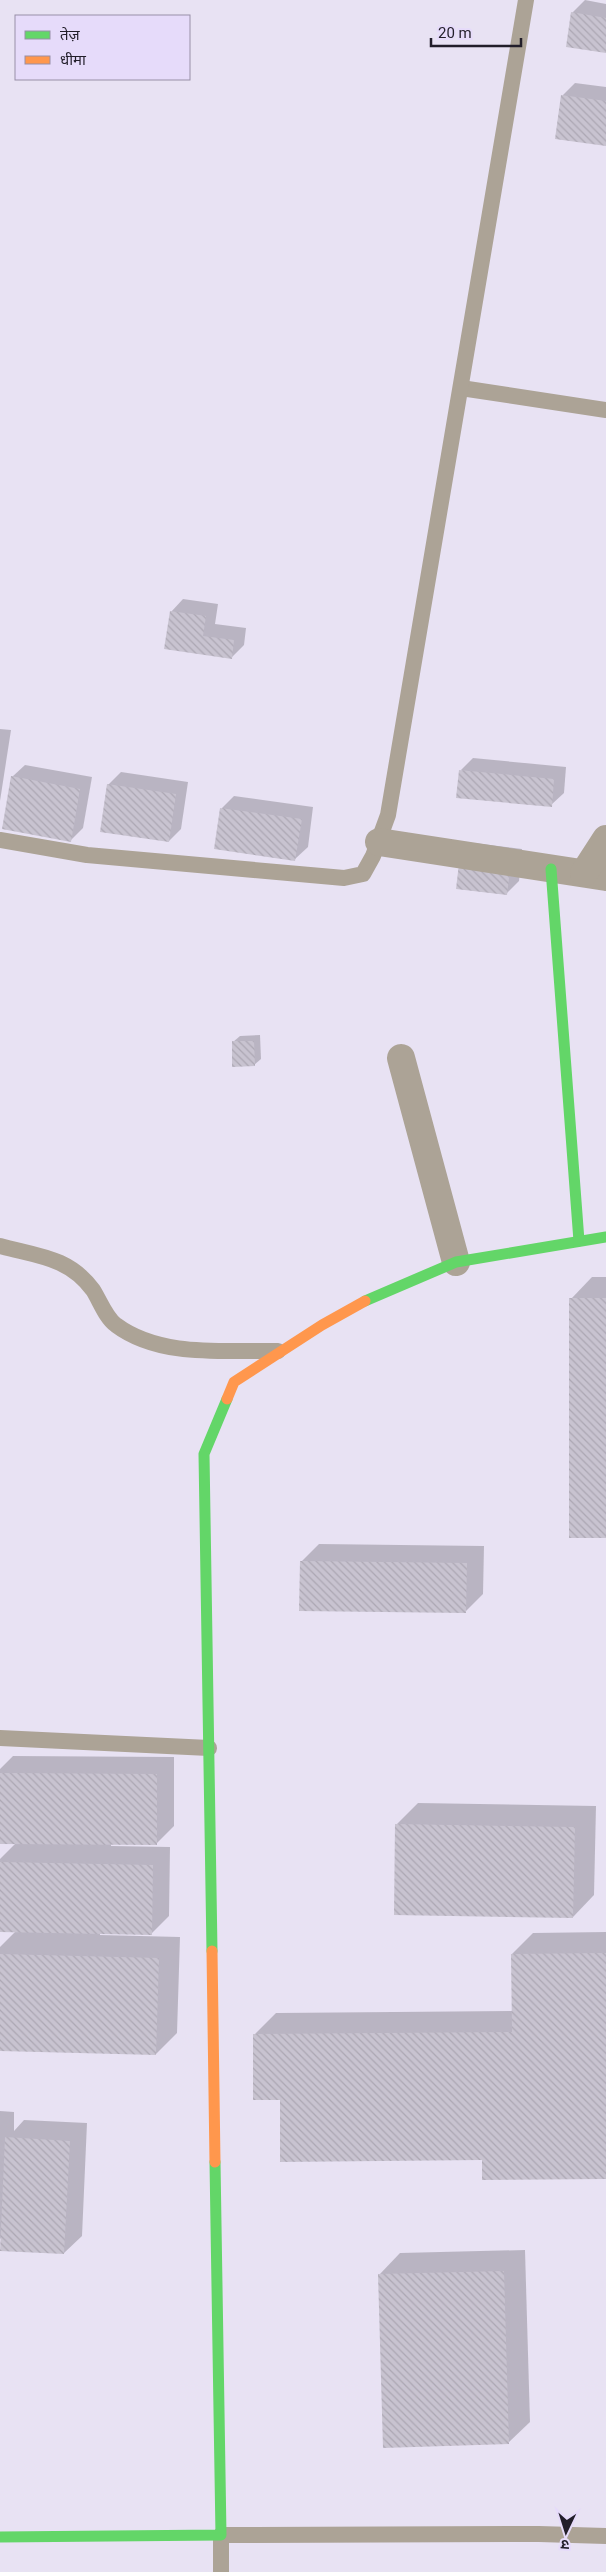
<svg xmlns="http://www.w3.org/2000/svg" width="606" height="2572" viewBox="0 0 606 2572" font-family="Roboto,'Noto Sans Devanagari',sans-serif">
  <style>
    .shadow { fill: #0003 }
    .building { fill: url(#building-back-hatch) }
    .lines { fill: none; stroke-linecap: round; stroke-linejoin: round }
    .lane { stroke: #aca396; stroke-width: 16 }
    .street { stroke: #aca396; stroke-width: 28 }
    .fast { stroke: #63d668; stroke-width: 11 }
    .slow { stroke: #ff974d; stroke-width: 11 }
  </style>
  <defs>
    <pattern id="building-back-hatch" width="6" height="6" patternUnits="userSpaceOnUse" patternTransform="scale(1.25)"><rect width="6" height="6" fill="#c8c3d0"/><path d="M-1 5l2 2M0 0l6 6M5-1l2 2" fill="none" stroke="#aca7b3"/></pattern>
  </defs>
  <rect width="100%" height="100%" fill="#e8e2f3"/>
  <!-- shadow -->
  <g class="shadow">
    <polygon points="585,0 606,4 606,52 572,13"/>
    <polygon points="575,83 606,87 606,145 556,138 563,95"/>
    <polygon points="183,599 218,604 215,624 246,628 244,645 231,658 171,612"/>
    <polygon points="0,729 11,730 0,801"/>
    <polygon points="473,758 566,767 564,793 551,805 461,770"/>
    <polygon points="25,765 92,777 83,828 71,840 12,777"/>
    <polygon points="121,772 188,782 181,829 169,841 108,785"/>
    <polygon points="234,796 313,807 308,847 295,859 216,848 222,808"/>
    <polygon points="474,843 522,849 519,881 506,894"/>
    <polygon points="260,1035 261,1059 254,1065 233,1042 240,1036"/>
    <polygon points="592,1277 606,1277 606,1537 571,1299"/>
    <polygon points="319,1544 484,1546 483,1594 465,1612 301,1562"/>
    <polygon points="13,1756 174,1757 174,1826 156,1844 111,1844 111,1846 170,1847 169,1916 151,1934 100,1933 100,1935 180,1937 177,2033 156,2054 0,2050 0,1947 16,1931 0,1931 0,1859 16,1843 0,1843 0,1769"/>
    <polygon points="418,1803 596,1806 594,1895 573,1917 397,1824"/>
    <polygon points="606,1932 606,2178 484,2159 254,2035 276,2013 513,2011 512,1954 533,1933"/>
    <polygon points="0,2111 14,2112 14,2131 24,2120 87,2123 82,2236 64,2253 2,2237 0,2239"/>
    <polygon points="525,2250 530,2422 508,2443 379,2275 400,2253"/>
  </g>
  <!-- building -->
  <g class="building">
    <polygon points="571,12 606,18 606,53 566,47"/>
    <polygon points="561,95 606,101 606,146 555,139"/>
    <polygon points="170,611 206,616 203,636 234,640 232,659 164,649"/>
    <polygon points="459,770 554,779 552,807 456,798"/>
    <polygon points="11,776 80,789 71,842 2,829"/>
    <polygon points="107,784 176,794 169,842 100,832"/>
    <polygon points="220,808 302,819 295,861 214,849"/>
    <polygon points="460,855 511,861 507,895 456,889"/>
    <polygon points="232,1041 254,1041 255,1066 232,1067"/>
    <rect x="569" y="1298" width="37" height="240"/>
    <polygon points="300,1561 467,1563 466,1613 299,1611"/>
    <polygon points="0,1773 157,1774 157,1845 0,1844"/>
    <polygon points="395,1824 575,1827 573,1918 394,1915"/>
    <polygon points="0,1862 153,1865 152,1935 0,1932"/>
    <polygon points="606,1953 606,2179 482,2180 482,2160 280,2162 280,2100 253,2100 253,2034 512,2032 511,1954"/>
    <polygon points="0,1954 159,1958 156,2055 0,2051"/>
    <polygon points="5,2137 70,2141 64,2254 0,2251"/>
    <polygon points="504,2271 509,2444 383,2448 378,2274"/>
  </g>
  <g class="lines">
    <!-- lane -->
    <g class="lane">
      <polyline points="461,388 606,410"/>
      <polyline points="0,840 87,855 344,878 363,874 373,856 388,815 526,0"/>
      <path d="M0,1246C37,1256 69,1257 93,1290C100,1301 106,1318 116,1325C160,1358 225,1350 278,1351"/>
      <polyline points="0,1738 209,1748"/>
      <polyline points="221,2572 221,2535 539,2534 606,2536"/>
    </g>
    <!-- street -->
    <g class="street">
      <polyline points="379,842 606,877"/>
      <polyline points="584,873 606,839"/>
      <polyline points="401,1058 456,1262"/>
    </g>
    <!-- fast -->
    <g class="fast">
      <polyline points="551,869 579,1241"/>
      <polyline points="365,1301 456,1262 606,1237"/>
      <polyline points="212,1951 204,1454 227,1399"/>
      <polyline points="0,2537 221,2535 215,2162"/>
    </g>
    <!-- slow -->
    <g class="slow">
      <polyline points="227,1399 234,1382 322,1325 365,1301"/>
      <polyline points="212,1951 215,2162"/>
    </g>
  </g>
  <!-- legend -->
  <rect x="15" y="15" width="175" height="65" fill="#e6dbfa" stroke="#988fa7"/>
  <rect x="25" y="31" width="25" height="8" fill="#63d668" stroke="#988fa7"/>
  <text x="60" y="40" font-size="15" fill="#221e2a">तेज़</text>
  <rect x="25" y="56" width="25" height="8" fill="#ff974d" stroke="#988fa7"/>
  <text x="60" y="65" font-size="15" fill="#221e2a">धीमा</text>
  <!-- north arrow -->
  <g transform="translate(566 2532) rotate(184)" stroke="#e6dbfa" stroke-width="4" paint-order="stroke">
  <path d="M0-4L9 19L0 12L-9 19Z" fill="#221e2a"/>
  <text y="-8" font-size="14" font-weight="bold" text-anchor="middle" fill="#221e2a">उ</text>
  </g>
  <!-- scale -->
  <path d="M431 38v8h90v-8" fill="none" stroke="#221e2a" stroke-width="2.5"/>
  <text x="438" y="38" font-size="15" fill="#221e2a" stroke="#e6dbfa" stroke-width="4" paint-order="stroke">20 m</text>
</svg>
